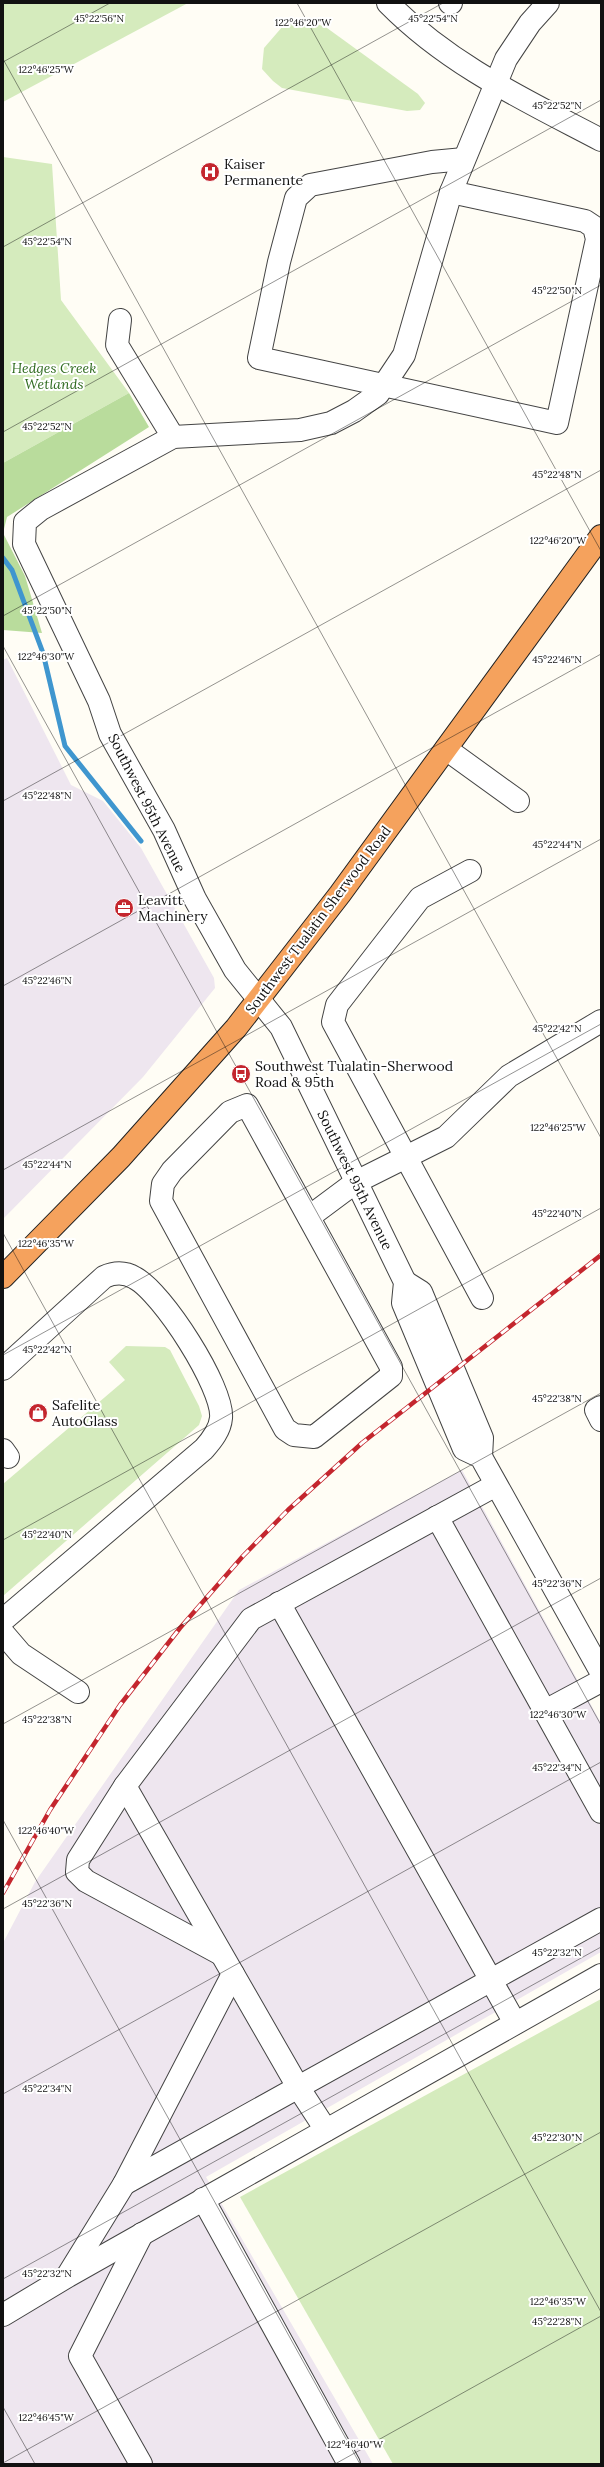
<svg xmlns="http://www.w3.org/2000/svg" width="604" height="2467" viewBox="0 0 604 2467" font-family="Lora,serif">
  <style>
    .industrial { fill: #eee6ef }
    .green { fill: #d5ebbd }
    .forest { fill: #b9dc9c }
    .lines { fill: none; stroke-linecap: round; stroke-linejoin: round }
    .stream { stroke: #3f96cf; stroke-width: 5 }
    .minor-casing { stroke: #444; stroke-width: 24 }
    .highway-casing { stroke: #222; stroke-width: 24 }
    .minor { stroke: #fff; stroke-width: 22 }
    .highway { stroke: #f5a25d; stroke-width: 22 }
    .rail-casing { stroke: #c4262e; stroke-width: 4.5 }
    .rail { stroke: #fff; stroke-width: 3; stroke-dasharray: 9; stroke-linecap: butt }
    .ticks { fill: none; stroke: #111; stroke-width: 1; stroke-opacity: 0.45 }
    .labels { text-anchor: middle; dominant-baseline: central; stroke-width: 4; stroke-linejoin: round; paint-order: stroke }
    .poi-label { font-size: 14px; fill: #111; stroke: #fff; text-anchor: start }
    .park-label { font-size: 14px; font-style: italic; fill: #2f6b1f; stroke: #fff }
    .street-label { font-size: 14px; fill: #111; stroke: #fff }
    .ticks-label { font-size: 10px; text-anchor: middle; fill: #111; stroke: #fff; stroke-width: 4; stroke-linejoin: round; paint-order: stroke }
  </style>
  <rect width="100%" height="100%" fill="#fffdf5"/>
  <!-- industrial -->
  <g class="industrial">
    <polygon points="7,658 71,785 103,801 141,848 214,978 215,988 143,1077 3,1219 3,660"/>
    <polygon points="462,1470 601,1723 601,1952 206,2177 373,2464 3,2464 3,1943 35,1882 239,1590"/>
  </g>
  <!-- green -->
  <g class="green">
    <polygon points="3,3 188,3 3,102"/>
    <polygon points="303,18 327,28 418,94 425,103 420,110 407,111 282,88 273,81 262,69 264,48 283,26"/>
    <polygon points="3,157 52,164 61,300 129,393 3,463"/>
    <polygon points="126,1346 165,1347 170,1350 199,1406 202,1416 199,1425 3,1596 3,1484 125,1380 109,1362"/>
    <polygon points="601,1999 601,2464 393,2464 240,2197"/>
  </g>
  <!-- forest -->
  <polygon class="forest" points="129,393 149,427 7,517 3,533 25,576 42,633 3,630 3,463"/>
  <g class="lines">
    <!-- stream -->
    <polyline class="stream" points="3,558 12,570 43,653 65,746 141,841"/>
    <defs>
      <g id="minor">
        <path d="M388,3C449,65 525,100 601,140"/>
        <polyline points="450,3 451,3"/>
        <polyline points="548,3 530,23 506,59 451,192 404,355 378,394 354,411 331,423 300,430 173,437 41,509 25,522 24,544 99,701 110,734 164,830 195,899 235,970 281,1027 405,1282 403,1303 464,1449 481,1457 601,1672"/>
        <polyline points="451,192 585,221 594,227 597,239 557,423 259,358 279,262 296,198 310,185 432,162 464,159"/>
        <polyline points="120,320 117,345 173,437"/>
        <polyline points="446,749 518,801"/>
        <polyline points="470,871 420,898 337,1005 333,1022 482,1298"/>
        <polygon points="247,1105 391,1367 391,1376 314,1437 294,1435 285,1429 161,1201 163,1184 172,1171 230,1112"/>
        <polyline points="309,1217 356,1182 446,1137 509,1076 601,1021"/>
        <polyline points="405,1282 421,1292 482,1438 481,1457"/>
        <path d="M3,1369L104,1277C115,1272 125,1272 135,1278C162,1292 224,1388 221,1418C220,1430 212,1440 204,1449L3,1620"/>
        <polyline points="601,1407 596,1410 601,1420"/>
        <polyline points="3,1450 8,1457"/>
        <polyline points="437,1517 601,1812"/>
        <polyline points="279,1603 515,2023"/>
        <polyline points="3,1633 21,1654 78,1692"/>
        <polyline points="545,1711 601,1681"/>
        <polyline points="125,1786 78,1860 77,1872 86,1881 221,1954"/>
        <polyline points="326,2130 298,2087 125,1786 251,1619 496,1485"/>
        <polyline points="124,2184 601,1919"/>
        <polyline points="203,2199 349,2464"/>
        <polyline points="68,2275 124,2184 233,1974"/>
        <polyline points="3,2315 68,2276 601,1975"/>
        <polyline points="141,2464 80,2356 142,2234"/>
      </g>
      <polyline id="highway" points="3,1277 121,1157 236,1028 340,894 601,536"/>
    </defs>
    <!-- minor casing -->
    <use href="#minor" class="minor-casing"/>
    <!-- highway casing -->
    <use href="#highway" class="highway-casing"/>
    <!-- minor -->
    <use href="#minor" class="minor"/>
    <!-- highway -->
    <use href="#highway" class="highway"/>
    <defs>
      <polyline id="rail" points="3,1893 50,1810 120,1705 180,1628 243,1556 288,1510 362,1443 601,1255"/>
    </defs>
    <!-- rail casing -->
    <use href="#rail" class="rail-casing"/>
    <!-- rail -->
    <use href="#rail" class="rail"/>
  </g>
  <!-- ticks -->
  <path class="ticks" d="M297,3L601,551M3,59L601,1138M3,62L110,3M3,247L443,3M3,432L601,100M3,616L601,285M3,646L601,1725M3,801L601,470M3,986L601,654M3,1170L601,839M3,1233L601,2312M3,1355L601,1024M3,1540L601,1208M3,1724L601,1393M3,1820L360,2464M3,1909L601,1578M3,2094L601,1762M3,2279L601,1947M3,2407L35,2464M3,2463L601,2132M335,2464L601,2316"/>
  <!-- icons -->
  <defs>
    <symbol id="hospital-disc" viewBox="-11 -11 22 22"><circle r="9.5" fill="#c4262e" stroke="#fff"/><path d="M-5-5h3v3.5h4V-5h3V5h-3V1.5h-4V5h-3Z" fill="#fff"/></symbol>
    <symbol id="office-disc" viewBox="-11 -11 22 22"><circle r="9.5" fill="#c4262e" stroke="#fff"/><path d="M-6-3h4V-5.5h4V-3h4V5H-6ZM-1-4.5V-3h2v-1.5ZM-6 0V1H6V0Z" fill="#fff"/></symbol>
    <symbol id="bus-disc" viewBox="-11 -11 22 22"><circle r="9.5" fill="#c4262e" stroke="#fff"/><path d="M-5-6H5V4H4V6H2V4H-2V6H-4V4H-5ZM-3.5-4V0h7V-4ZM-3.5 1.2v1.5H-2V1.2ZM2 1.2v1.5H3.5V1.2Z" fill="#fff"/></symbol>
    <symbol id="shop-disc" viewBox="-11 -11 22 22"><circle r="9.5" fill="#c4262e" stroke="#fff"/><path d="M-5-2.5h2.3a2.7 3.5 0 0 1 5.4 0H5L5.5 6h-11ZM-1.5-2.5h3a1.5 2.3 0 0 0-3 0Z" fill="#fff"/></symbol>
  </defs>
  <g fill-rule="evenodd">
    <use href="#hospital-disc" x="199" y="161" width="22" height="22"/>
    <use href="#office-disc" x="113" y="897" width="22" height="22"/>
    <use href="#bus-disc" x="230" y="1063" width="22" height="22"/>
    <use href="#shop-disc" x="27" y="1402" width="22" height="22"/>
  </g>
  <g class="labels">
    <!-- poi labels -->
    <g class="poi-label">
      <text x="224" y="164">Kaiser<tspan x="224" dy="16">Permanente</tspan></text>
      <text x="138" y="900">Leavitt<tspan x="138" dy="16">Machinery</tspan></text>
      <text x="255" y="1066">Southwest Tualatin-Sherwood<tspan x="255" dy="16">Road &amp; 95th</tspan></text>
      <text x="52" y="1405">Safelite<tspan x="52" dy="16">AutoGlass</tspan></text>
    </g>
    <!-- park labels -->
    <g class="park-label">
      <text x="54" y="368">Hedges Creek<tspan x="54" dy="16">Wetlands</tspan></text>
    </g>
    <!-- street labels -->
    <g class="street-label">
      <text transform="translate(147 803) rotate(63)">Southwest 95th Avenue</text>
      <text transform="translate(318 920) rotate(-53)">Southwest Tualatin Sherwood Road</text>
      <text transform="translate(355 1180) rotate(64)">Southwest 95th Avenue</text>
    </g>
  </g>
  <g class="ticks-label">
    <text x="99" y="22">45°22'56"N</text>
    <text x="433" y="22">45°22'54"N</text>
    <text x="303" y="26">122°46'20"W</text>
    <text x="46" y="73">122°46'25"W</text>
    <text x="557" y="109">45°22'52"N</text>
    <text x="47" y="245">45°22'54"N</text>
    <text x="557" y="294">45°22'50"N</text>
    <text x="47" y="430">45°22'52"N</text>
    <text x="557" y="478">45°22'48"N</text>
    <text x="558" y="544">122°46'20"W</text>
    <text x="47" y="614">45°22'50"N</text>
    <text x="46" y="660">122°46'30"W</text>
    <text x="557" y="663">45°22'46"N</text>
    <text x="47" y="799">45°22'48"N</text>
    <text x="557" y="848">45°22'44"N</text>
    <text x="47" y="984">45°22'46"N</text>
    <text x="557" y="1032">45°22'42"N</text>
    <text x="558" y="1131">122°46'25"W</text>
    <text x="47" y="1168">45°22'44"N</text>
    <text x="557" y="1217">45°22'40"N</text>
    <text x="46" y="1247">122°46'35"W</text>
    <text x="47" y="1353">45°22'42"N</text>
    <text x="557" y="1402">45°22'38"N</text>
    <text x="47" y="1538">45°22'40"N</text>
    <text x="557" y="1587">45°22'36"N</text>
    <text x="558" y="1718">122°46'30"W</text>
    <text x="47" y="1723">45°22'38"N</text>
    <text x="557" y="1771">45°22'34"N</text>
    <text x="46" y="1834">122°46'40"W</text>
    <text x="47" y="1907">45°22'36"N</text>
    <text x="557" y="1956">45°22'32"N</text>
    <text x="47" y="2092">45°22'34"N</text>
    <text x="557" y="2141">45°22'30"N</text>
    <text x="47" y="2277">45°22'32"N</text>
    <text x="558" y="2305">122°46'35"W</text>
    <text x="557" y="2325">45°22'28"N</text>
    <text x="46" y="2421">122°46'45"W</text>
    <text x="355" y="2448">122°46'40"W</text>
  </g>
  <!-- border -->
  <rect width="604" height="2467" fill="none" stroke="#111111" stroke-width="8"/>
</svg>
